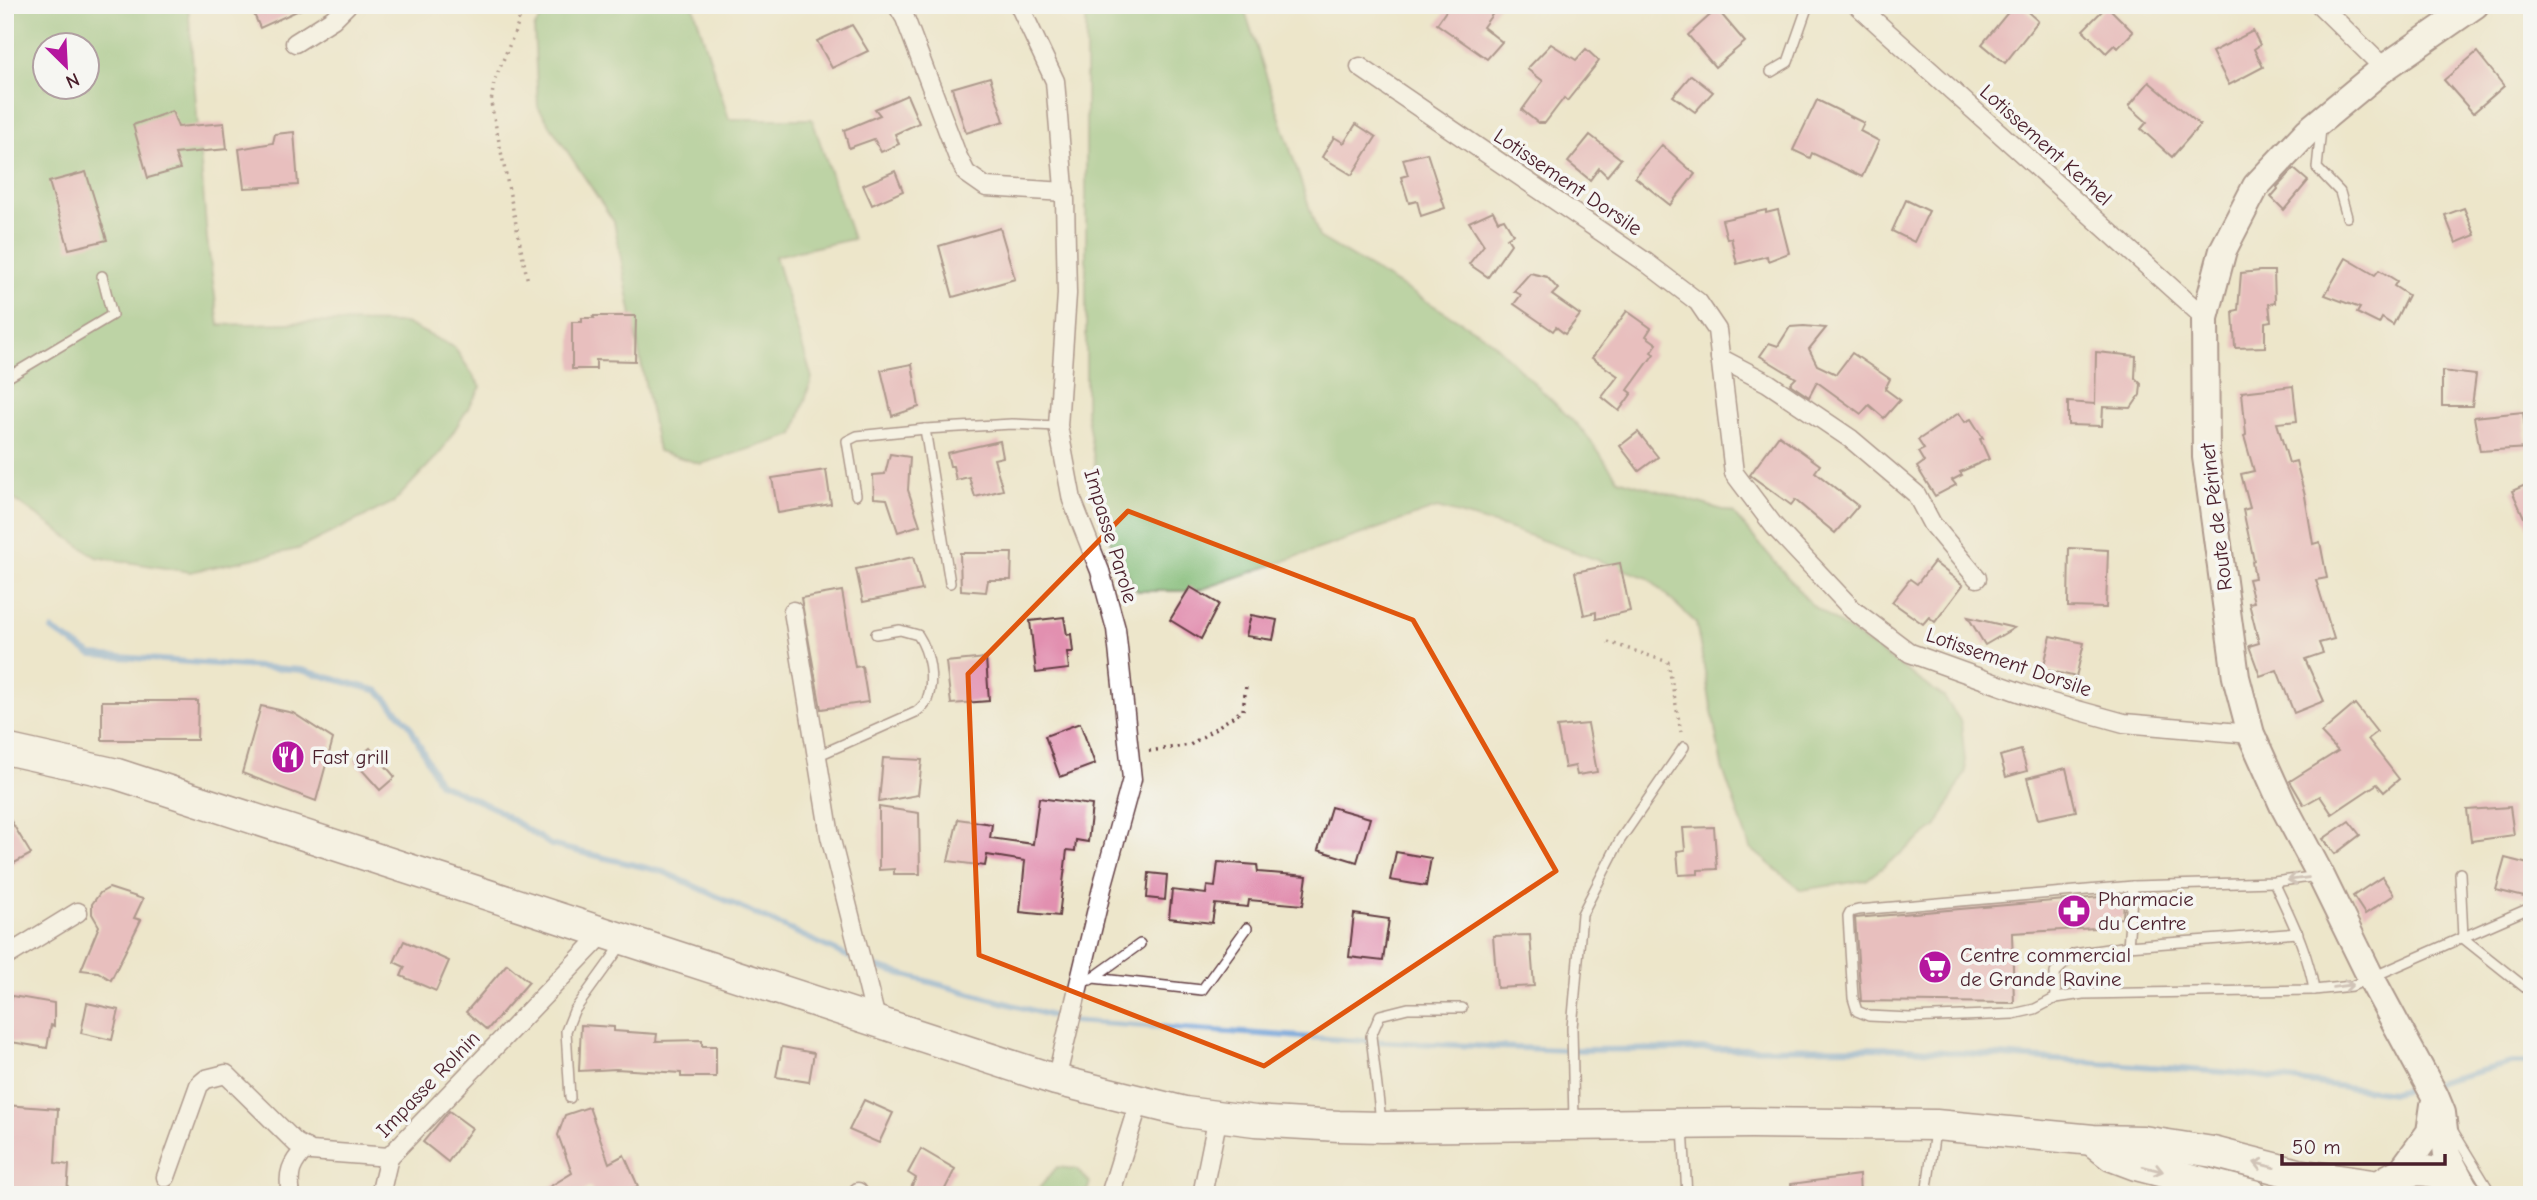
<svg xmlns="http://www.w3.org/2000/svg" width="2537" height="1200" viewBox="0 0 2537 1200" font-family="'Comic Neue',sans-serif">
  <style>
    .forest { fill: #84bc78; stroke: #676e52; stroke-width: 2; fill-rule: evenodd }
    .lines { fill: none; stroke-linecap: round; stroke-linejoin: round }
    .stream { stroke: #6b9dd6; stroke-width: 6 }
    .building { fill: #e290b0 }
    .lane-casing { stroke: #623d43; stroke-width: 12 }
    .street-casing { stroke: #623d43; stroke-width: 21 }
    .secondary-casing { stroke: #623d43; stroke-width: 30 }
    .primary-casing { stroke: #623d43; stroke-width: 33 }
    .path { stroke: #623d43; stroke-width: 3.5; stroke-dasharray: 2 5; stroke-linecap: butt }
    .lane { stroke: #fff; stroke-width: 9 }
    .street { stroke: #fff; stroke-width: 18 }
    .secondary { stroke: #fff; stroke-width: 26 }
    .primary { stroke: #fff; stroke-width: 30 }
    .oneway { stroke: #ae9aa0 }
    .marked { fill: none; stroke: #e0560e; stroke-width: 5; stroke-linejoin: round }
    .labels { text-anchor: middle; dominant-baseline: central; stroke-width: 7; stroke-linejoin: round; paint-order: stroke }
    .street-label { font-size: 21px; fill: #4a1f2b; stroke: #f6f6f2 }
    .poi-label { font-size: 21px; fill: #4a1f2b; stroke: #f6f6f2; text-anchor: start }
  </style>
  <rect width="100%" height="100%" fill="#f6f6f2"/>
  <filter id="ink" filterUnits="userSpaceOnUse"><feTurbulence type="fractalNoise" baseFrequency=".0143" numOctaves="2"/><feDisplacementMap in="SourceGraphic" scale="14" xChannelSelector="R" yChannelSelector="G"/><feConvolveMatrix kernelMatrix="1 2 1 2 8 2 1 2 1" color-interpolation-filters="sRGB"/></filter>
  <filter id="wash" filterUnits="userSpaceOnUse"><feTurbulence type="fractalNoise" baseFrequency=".00686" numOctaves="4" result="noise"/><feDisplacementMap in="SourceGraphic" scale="28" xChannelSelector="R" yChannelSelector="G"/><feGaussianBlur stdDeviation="1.57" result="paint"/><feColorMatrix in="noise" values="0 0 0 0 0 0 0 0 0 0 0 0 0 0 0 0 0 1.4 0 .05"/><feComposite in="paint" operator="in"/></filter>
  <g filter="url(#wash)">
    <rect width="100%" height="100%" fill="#ede6cb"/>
    <!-- forest -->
    <g class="forest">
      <path d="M5,5H188L207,239L219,325L319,322L405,323L454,347L481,387L441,452L394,502L298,549L190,572L96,557L5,493ZM46,46H88V88H46Z"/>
      <polygon points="550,5 693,5 729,119 812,119 853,239 775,256 812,378 794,435 701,464 658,451 614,222 538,107 534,28"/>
      <polygon points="1086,5 1243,5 1319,237 1488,338 1584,432 1618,479 1733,513 1811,604 1944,697 1961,722 1966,771 1937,826 1866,880 1801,890 1750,848 1722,767 1696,623 1648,578 1508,528 1437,508 1197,591 1137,591 1106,533 1086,410"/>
      <polygon points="1057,1167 1077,1169 1090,1183 1086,1195 1033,1195"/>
    </g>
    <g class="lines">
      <!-- stream -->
      <g class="stream">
        <polyline points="52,630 92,655 301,670 379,691 409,724 439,783 494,808 551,845 664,872 862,963 1070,1021 1346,1040 1563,1050 1892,1048 2235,1073 2393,1093 2421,1086"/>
        <polyline points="2435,1083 2511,1063 2532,1063"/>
      </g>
    </g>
    <g id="blocks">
      <!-- building -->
      <g class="building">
        <polygon points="250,5 310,5 260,28"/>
        <polygon points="1450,5 1499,5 1483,27 1502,42 1487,59 1437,24"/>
        <polygon points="2014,5 2020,5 2038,21 2005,63 1982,44"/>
        <polygon points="2107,6 2133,32 2118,48 2114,45 2106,53 2083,30"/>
        <polygon points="1717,9 1745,42 1715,67 1688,35"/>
        <polygon points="852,25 868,51 832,68 817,41"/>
        <polygon points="2253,31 2260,45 2254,49 2263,67 2229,85 2212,52"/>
        <polygon points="1551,44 1576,60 1586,49 1599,61 1567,101 1564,98 1545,123 1538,123 1522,110 1543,81 1527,69"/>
        <polygon points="2477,52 2504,86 2473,113 2444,80"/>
        <polygon points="1691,75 1713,92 1695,112 1673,96"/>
        <polygon points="990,77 1004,121 966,133 952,88"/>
        <polygon points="2149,82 2200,125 2172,157 2141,129 2147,122 2129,106"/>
        <polygon points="907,95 919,123 895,134 899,144 881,152 874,139 849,148 844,130 880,115 875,109"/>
        <polygon points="1817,100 1864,123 1860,131 1879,141 1862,177 1812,153 1810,158 1793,150"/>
        <polygon points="172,111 178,127 224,123 227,149 175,154 180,169 148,178 133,125"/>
        <polygon points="1356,124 1376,137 1352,175 1322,157 1334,137 1344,143"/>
        <polygon points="294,132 298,185 244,188 239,149 273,143 275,134"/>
        <polygon points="1590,135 1621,159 1607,176 1599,168 1590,180 1568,162"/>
        <polygon points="1662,145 1695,174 1670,205 1635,177"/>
        <polygon points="1427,153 1445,208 1421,216 1417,201 1409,203 1401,177 1408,175 1403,159"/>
        <polygon points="2294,169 2308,181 2284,210 2271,197 2278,189 2277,187"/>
        <polygon points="895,171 903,191 872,205 863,185"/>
        <polygon points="86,172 107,240 69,249 49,182"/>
        <polygon points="1906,200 1929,211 1914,242 1892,231"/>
        <polygon points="2464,208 2475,235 2456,243 2445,215"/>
        <polygon points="1766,210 1766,213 1778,210 1789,253 1768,261 1767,256 1737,264 1731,238 1727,239 1722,220"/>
        <polygon points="1493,211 1498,221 1504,219 1513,234 1507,238 1511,244 1488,277 1469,264 1484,245 1469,222"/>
        <polygon points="1000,228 1015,279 953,297 939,246"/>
        <polygon points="2346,258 2375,275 2379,270 2397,281 2394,286 2408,295 2393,325 2382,318 2379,324 2357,313 2360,308 2325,295"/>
        <polygon points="2260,271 2274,271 2275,303 2269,304 2271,321 2265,322 2265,347 2235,348 2233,311 2238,310 2241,273"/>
        <polygon points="1530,273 1547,277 1558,289 1552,295 1580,315 1565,334 1556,327 1553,331 1514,304 1521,295 1514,291"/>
        <polygon points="1627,311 1651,328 1646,336 1657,344 1651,352 1654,354 1628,390 1632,393 1619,411 1602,397 1618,376 1592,358"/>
        <polygon points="593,316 636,316 635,361 596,360 596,369 572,369 572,322 582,322 582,318 594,318"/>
        <polygon points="1804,326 1826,328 1809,349 1817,365 1836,374 1852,353 1890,379 1885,389 1900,400 1884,418 1869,405 1861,414 1817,382 1809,397 1790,384 1796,378 1760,356 1769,343 1778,346 1790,327"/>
        <polygon points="2096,352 2136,356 2135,378 2141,384 2140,395 2131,408 2103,407 2102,426 2068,425 2068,402 2095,404"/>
        <polygon points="912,364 919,407 892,416 881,370"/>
        <polygon points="2442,371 2476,375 2472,406 2442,406"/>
        <polygon points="2293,386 2297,421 2277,423 2289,463 2296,461 2305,496 2313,544 2320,542 2327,578 2316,580 2334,639 2319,643 2323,653 2305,659 2324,701 2294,713 2277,670 2260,676 2249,646 2259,643 2249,603 2254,602 2248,579 2255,578 2252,562 2254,561 2243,510 2250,508 2241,474 2254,471 2244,436 2246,435 2242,392"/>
        <polygon points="2523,412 2528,448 2480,451 2474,417"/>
        <polygon points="1959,413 1965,422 1971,419 1983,438 1980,439 1989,459 1960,472 1962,475 1952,480 1956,485 1935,496 1917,467 1924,462 1918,452 1924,449 1918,440"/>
        <polygon points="1638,432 1658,457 1639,471 1620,446"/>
        <polygon points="1779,435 1820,465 1815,472 1858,506 1835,533 1795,500 1791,505 1750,475"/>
        <polygon points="1000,441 1003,457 994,459 1003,490 975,497 969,477 956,480 953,466 950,466 947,453"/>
        <polygon points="890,454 910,457 908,490 920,525 898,532 887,499 874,498 873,475 885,474"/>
        <polygon points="826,470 831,504 778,513 772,478"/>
        <polygon points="2532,482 2532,535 2512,491"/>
        <polygon points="2069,548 2108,550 2106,608 2068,607"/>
        <polygon points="960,553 1012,553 1011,580 988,580 986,592 961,590"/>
        <polygon points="913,557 922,590 863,602 856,569"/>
        <polygon points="1934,562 1963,585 1935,622 1929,617 1923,624 1892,602 1910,579 1917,584"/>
        <polygon points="1620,563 1630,611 1596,619 1596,612 1584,615 1575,572"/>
        <polygon points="1190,587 1219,604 1201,639 1170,620"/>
        <polygon points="842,591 855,667 862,666 868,702 821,709 801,598"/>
        <polygon points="1251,615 1277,620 1273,640 1246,636"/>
        <polygon points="1064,617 1067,635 1071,634 1073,652 1067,652 1069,669 1036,673 1030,621"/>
        <polygon points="1968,617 2014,628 1985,645"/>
        <polygon points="2051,636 2084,643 2076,677 2043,669"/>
        <polygon points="986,658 989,701 951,704 946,662"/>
        <polygon points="102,701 198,701 197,740 102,740"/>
        <polygon points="2355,704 2377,732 2368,739 2399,779 2384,792 2377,784 2332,814 2320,796 2304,805 2290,781 2338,751 2321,733"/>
        <polygon points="261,706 293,713 333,739 316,801 242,773"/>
        <polygon points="1080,723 1095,764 1060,777 1045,736"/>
        <polygon points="1588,724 1597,772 1577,775 1575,766 1565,768 1557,727"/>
        <polygon points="370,748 395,777 380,790 354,761"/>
        <polygon points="2021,750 2027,771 2006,777 2000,756"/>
        <polygon points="883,758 922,760 918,795 879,802"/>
        <polygon points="2066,768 2076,811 2038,819 2027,778"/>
        <polygon points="1039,798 1092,805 1088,842 1076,840 1075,851 1067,850 1059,916 1020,912 1025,861 987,855 985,866 948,861 958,819 992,824 990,838 1033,844"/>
        <polygon points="879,807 919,813 920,874 894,874 894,869 879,870"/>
        <polygon points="1331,807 1370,818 1357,862 1318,850"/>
        <polygon points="2510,807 2514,835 2471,841 2467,810"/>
        <polygon points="5,811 31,854 5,868"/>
        <polygon points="2349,821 2360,835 2335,854 2323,839"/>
        <polygon points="1714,827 1717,869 1698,870 1698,874 1679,875 1677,851 1685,850 1683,828"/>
        <polygon points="1396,852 1431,858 1426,886 1390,880"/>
        <polygon points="2505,858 2532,865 2532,899 2496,890"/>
        <polygon points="1218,862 1257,865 1258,872 1307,876 1303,905 1249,900 1248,907 1215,904 1212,923 1169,918 1172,890 1206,894 1207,886 1215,887"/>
        <polygon points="1149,873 1167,875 1165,900 1147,898"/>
        <polygon points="2382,877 2394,895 2365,914 2353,896"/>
        <polygon points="109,888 143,899 134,918 141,920 111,980 98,972 81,970 99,926 92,914 92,904 100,893"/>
        <polygon points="2124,895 2123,918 2097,920 2095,928 2012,933 2014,1003 1861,1001 1855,918"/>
        <polygon points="1354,914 1389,919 1383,961 1349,957"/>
        <polygon points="1530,935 1534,986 1497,988 1493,936"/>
        <polygon points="404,941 449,961 436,991 401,976 405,967 394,962"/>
        <polygon points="507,964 529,982 487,1030 466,1012"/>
        <polygon points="12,996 54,1003 54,1026 51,1025 47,1048 5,1041"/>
        <polygon points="87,1003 119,1010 112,1040 81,1033"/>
        <polygon points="581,1025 614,1027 614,1031 657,1034 656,1041 702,1040 702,1046 716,1046 716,1077 681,1077 681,1073 616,1069 579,1071"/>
        <polygon points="782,1047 814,1053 809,1082 776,1077"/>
        <polygon points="864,1100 893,1113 879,1143 849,1130"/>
        <polygon points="5,1105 58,1109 55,1163 69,1165 67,1194 5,1195"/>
        <polygon points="589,1107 609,1163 624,1155 638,1186 621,1195 594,1195 590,1187 578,1195 536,1195 572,1173 558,1135 565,1115"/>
        <polygon points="449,1111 472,1128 448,1162 423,1142"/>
        <polygon points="921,1149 955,1169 942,1195 907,1195 916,1178 908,1173"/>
        <polygon points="1859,1175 1860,1195 1792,1195 1791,1184"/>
      </g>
    </g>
  </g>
  <g filter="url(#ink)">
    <use href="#blocks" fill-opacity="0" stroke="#623d43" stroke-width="2"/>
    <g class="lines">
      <defs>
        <g id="lane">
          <polyline points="1771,72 1788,62 1808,5"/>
          <polyline points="2321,129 2317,168 2340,192 2347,217"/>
          <polyline points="5,379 112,315 102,276"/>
          <polyline points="856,495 847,441 857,436 925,429"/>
          <polyline points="950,583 925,429 1012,424 1058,426"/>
          <path d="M817,756L916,712C920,709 925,704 927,700C935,679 929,652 918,635L900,630L876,634"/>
          <polyline points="2460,873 2463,938 2532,993"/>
          <polyline points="2318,876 2274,882 2133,886 2128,946 2074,954 2055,973 2056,998 2083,994 2314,990 2352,986 2532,907"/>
          <path d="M2274,882C2290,917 2308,951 2314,990"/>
          <polyline points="2128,946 2298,933"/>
          <polyline points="1093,978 1202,990 1247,928"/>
          <polyline points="1090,980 1140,944"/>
          <polyline points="2056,998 2035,1009 2013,1014 1910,1018 1869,1016 1857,1011 1853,998 1848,916 1850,912 1858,910 2133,886"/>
          <polyline points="570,1098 566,1031 574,1011 623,943"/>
          <polyline points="1381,1121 1371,1036 1380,1015 1408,1008 1462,1008"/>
          <polyline points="1574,1122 1572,1028 1582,914 1620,840 1684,747"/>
          <polyline points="1683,1128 1687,1195"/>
          <polyline points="2453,1131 2492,1195"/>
          <polyline points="1926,1195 1935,1131"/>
        </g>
        <g id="street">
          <polyline points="897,5 905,18 957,155 966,173 986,187 1065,192"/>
          <polyline points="1019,5 1055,81 1065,200 1067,294 1058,426 1072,500 1100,571 1116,629 1132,779 1103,884 1056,1080"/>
          <polyline points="1857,5 2205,318"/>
          <polyline points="2320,5 2384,68"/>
          <polyline points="295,43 333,19 347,5"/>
          <polyline points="1360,67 1647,263 1698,302 1717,330 1734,473 1774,526 1853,610 1910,653 2041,700 2124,723 2251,734"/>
          <polyline points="1720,358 1768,383 1851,439 1916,494 1932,524 1977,578"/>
          <polyline points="793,611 830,836 876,1019"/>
          <polyline points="5,957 78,912"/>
          <polyline points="166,1177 199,1085 206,1079 226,1074 296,1143 311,1151 389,1157 605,932"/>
          <path d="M291,1195C287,1173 291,1164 306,1148"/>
          <polyline points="380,1195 389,1157"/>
          <polyline points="857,1195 858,1192"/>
          <polyline points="1110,1195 1139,1102"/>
          <polyline points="1202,1195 1218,1116"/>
        </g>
        <g id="secondary">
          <polyline points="2400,1173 2430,1132 2434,1105"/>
          <polyline points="2467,1193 2447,1155 2442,1113 2435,1096 2371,978 2321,876 2283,805 2251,734 2236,677 2206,457 2205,318 2223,250 2256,186 2308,131 2384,68 2475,5"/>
        </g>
        <g id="primary">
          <polyline points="5,749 117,774 1056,1080 1185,1112 1255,1121 1339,1126 1382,1127 1751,1123 1936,1125 2093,1140 2143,1141 2213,1152 2298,1174 2379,1186"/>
          <polyline points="2093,1141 2112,1156 2136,1165 2253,1195"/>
          <path d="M2372,1195C2397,1162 2442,1163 2468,1195"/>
        </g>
      </defs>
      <!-- lane casing -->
      <use href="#lane" class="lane-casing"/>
      <!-- street casing -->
      <use href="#street" class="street-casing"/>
      <!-- secondary casing -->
      <use href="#secondary" class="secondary-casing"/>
      <!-- primary casing -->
      <use href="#primary" class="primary-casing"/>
      <!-- path -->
      <g class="path">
        <polyline points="518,5 519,22 494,82 491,103 528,282"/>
        <polyline points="1608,642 1668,662 1681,732"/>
        <polyline points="1149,751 1190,745 1243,710 1246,686"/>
      </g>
      <!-- lane -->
      <use href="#lane" class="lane"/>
      <!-- street -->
      <use href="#street" class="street"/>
      <!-- secondary -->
      <use href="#secondary" class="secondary"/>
      <!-- primary -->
      <use href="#primary" class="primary"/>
    </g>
    <!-- one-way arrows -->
    <defs><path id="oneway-shaft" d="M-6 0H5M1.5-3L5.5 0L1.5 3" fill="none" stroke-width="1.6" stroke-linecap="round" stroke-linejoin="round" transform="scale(1.75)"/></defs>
    <g class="oneway">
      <use href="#oneway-shaft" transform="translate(2298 879) rotate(173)"/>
      <use href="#oneway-shaft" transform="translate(2343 986) rotate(-8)"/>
      <use href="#oneway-shaft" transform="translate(2264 1165) rotate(-166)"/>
      <use href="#oneway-shaft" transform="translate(2153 1169) rotate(14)"/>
    </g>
  </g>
  <!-- marked area -->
  <path d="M0 0H2537V1200H0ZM1128,511L1413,620L1556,871L1264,1066L979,955L968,674Z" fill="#ede6cb" fill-opacity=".55" fill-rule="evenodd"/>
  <path class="marked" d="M1128,511L1413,620L1556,871L1264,1066L979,955L968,674Z"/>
  <!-- icons -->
  <defs>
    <symbol id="restaurant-disc" viewBox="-11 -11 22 22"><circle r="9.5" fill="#b5179e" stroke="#f6f6f2"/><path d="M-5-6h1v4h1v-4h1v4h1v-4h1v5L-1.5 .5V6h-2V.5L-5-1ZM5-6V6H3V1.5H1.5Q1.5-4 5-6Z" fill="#fff"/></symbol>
    <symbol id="pharmacy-disc" viewBox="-11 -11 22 22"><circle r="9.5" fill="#b5179e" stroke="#f6f6f2"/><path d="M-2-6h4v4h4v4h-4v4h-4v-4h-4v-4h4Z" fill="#fff"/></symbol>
    <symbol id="supermarket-disc" viewBox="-11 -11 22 22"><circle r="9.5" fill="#b5179e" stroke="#f6f6f2"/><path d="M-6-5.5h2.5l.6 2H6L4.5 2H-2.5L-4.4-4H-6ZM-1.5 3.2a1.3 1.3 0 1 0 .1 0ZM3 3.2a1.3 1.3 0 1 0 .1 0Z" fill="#fff"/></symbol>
  </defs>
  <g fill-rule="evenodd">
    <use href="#restaurant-disc" x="269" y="738" width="38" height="38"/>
    <use href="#pharmacy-disc" x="2055" y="892" width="38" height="38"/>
    <use href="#supermarket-disc" x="1916" y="948" width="38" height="38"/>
  </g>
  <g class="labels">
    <!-- street labels -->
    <g class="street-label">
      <text transform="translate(2046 145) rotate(42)">Lotissement Kerhel</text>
      <text transform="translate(1568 182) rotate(34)">Lotissement Dorsile</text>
      <text transform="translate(2216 517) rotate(-97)">Route de Périnet</text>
      <text transform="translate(1111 536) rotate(73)">Impasse Parole</text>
      <text transform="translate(2009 662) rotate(19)">Lotissement Dorsile</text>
      <text transform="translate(428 1084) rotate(-46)">Impasse Rolnin</text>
    </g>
    <!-- poi labels -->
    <g class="poi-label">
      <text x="312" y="757">Fast grill</text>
      <text x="2098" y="899">Pharmacie<tspan x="2098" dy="24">du Centre</tspan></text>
      <text x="1960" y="955">Centre commercial<tspan x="1960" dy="24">de Grande Ravine</tspan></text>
    </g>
  </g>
  <!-- margin -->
  <rect width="2537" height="1200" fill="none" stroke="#f6f6f2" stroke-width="28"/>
  <!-- north arrow -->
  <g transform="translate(66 66) rotate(156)"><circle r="33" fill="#f6f6f2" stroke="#b1a0a2" stroke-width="2"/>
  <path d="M0-5L12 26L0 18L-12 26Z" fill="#b5179e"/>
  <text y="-10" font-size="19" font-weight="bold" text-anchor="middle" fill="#4a1f2b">N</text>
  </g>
  <!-- scale -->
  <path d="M2282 1154v10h163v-10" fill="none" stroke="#4a1f2b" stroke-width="3.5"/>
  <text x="2292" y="1154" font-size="21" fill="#4a1f2b" stroke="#f6f6f2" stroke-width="5" paint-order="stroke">50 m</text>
</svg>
